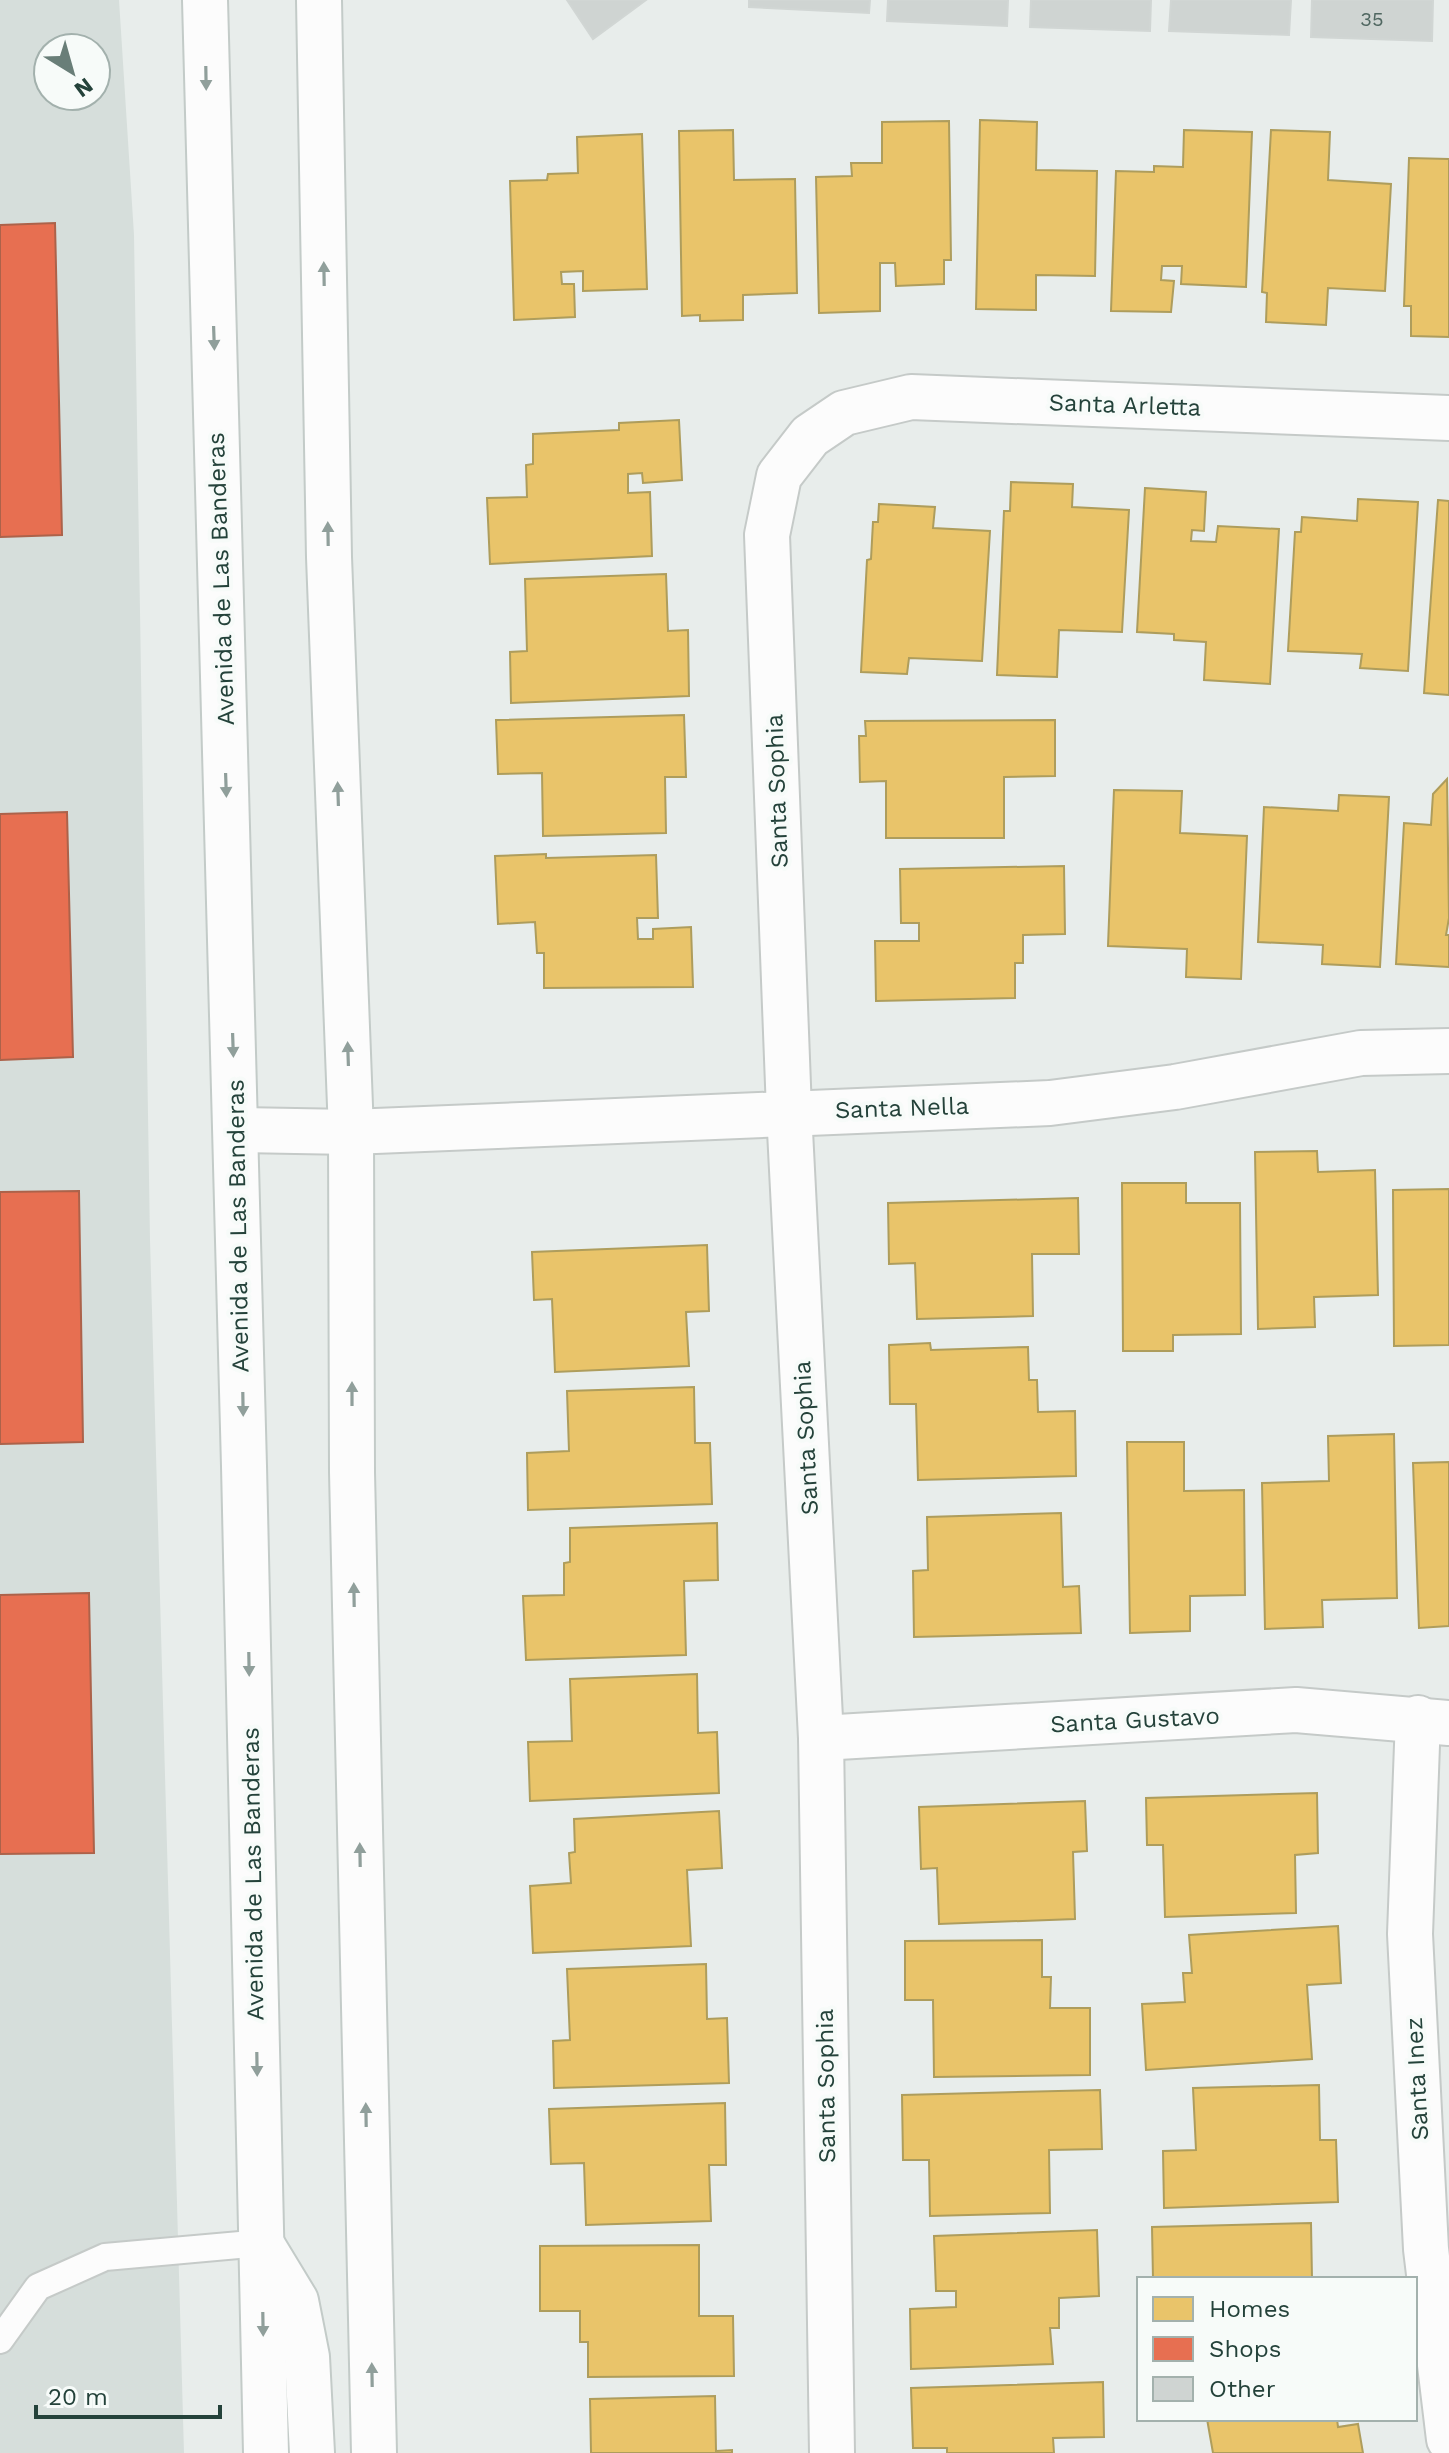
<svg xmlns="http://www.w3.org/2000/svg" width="1449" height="2453" viewBox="0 0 1449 2453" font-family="'Work Sans',sans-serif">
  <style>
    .built { fill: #d6dedb; fill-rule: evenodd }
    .homes { fill: #e9c46a; stroke: #ae9d5c; stroke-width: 2 }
    .shops { fill: #e76f51; stroke: #ac624a; stroke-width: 2 }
    .building { fill: #cfd4d2; stroke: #d1d6d4; stroke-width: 2 }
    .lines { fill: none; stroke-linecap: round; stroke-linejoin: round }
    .service-casing { stroke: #c5cac8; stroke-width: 30 }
    .minor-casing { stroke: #c5cac8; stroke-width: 48 }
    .secondary-casing { stroke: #c3cbc8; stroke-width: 48 }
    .service { stroke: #fcfcfc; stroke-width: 26 }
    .minor { stroke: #fcfcfc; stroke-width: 44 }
    .secondary { stroke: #fcfcfc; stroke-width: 44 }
    .oneway { fill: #909f9b }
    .labels { text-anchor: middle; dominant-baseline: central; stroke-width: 8; stroke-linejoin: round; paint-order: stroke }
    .number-label { font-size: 20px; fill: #506761 }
    .street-label { font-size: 24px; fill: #24423a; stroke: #f7fbf9 }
  </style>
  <rect width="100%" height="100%" fill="#e8edeb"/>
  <!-- built -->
  <path class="built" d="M0,0H119L134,235L150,1240L184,2453H0ZM48,48H96V96H48Z"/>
  <!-- homes -->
  <g class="homes">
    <polygon points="980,120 1037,122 1036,170 1097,171 1095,276 1036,275 1036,310 976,309"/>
    <polygon points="949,121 951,260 944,260 944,284 896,286 895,263 880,263 880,311 819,313 816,177 852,176 851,163 882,163 882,122"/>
    <polygon points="733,130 734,180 795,179 797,293 743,295 743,320 700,321 700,315 682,316 679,131"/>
    <polygon points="1184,130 1252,132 1246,287 1181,284 1182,266 1162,266 1161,280 1174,281 1171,312 1111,311 1116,171 1154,172 1154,166 1183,167"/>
    <polygon points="1271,130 1330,132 1328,180 1391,184 1385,291 1328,288 1326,325 1266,322 1267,293 1262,292"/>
    <polygon points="642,134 647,289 583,291 583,271 561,272 562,284 574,284 575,317 514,320 510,181 547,180 548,174 578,173 577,137"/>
    <polygon points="1409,158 1449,159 1449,337 1411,336 1411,306 1404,306"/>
    <polygon points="679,420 682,480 643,483 642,473 628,474 628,493 650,492 652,556 490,564 487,498 527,497 526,465 533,464 533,434 619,430 619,423"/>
    <polygon points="1011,482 1073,484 1072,507 1129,510 1122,632 1059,630 1057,677 997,675 1004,511 1010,511"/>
    <polygon points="1145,488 1206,492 1204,531 1192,530 1191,541 1216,542 1218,526 1279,529 1270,684 1204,680 1206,642 1174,640 1174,634 1137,632"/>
    <polygon points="1358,499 1418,502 1408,671 1360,668 1362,654 1288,651 1295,532 1301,532 1302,517 1357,521"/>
    <polygon points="1438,500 1449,501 1449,695 1424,693"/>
    <polygon points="879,504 935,507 933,528 990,531 982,661 909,658 907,674 861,672 867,560 871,559 873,522 878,522"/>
    <polygon points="666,574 668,631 688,630 689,696 511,703 510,652 527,651 525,579"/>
    <polygon points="684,715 686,777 665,777 666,833 543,836 542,773 498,774 496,720"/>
    <polygon points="1055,720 1055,776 1004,777 1004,838 886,838 886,781 860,782 859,736 866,736 865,721"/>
    <polygon points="1447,779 1449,918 1446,935 1449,935 1449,967 1396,964 1404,823 1431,825 1433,794"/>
    <polygon points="1114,790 1182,791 1180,833 1247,836 1241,979 1186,977 1187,949 1108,946"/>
    <polygon points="1339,795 1389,797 1380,967 1322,964 1323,945 1258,942 1264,807 1338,811"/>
    <polygon points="546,854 546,858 656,855 658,918 637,918 638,939 653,939 653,929 691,927 693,987 544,988 544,953 537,953 535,922 498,924 495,856"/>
    <polygon points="1064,866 1065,934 1023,935 1023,963 1015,963 1015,998 876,1001 875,941 919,941 919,923 901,923 900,869"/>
    <polygon points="1317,1151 1318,1172 1375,1170 1378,1295 1314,1297 1315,1327 1258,1329 1255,1152"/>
    <polygon points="1122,1183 1186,1183 1186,1203 1240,1203 1241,1334 1173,1335 1173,1351 1123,1351"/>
    <polygon points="1449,1189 1449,1345 1394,1346 1393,1190"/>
    <polygon points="1078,1198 1079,1254 1032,1254 1033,1316 917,1319 915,1263 889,1264 888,1203"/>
    <polygon points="707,1245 709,1311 686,1312 689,1366 555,1372 552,1299 534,1300 532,1252"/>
    <polygon points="930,1343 931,1350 1028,1347 1029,1380 1037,1380 1038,1412 1075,1411 1076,1476 918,1480 916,1404 890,1404 889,1345"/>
    <polygon points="694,1387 695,1443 710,1443 712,1504 528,1510 527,1453 569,1451 567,1391"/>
    <polygon points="1394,1434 1397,1598 1322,1600 1323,1627 1265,1629 1262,1483 1329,1481 1328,1436"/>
    <polygon points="1127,1442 1184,1442 1184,1491 1244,1490 1245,1595 1190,1596 1190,1631 1130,1633"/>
    <polygon points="1449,1462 1449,1626 1419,1628 1413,1463"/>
    <polygon points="1061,1513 1063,1587 1079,1586 1081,1633 914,1637 913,1571 928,1570 927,1517"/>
    <polygon points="717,1523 718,1580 684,1581 686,1655 526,1660 523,1596 564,1595 564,1563 570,1562 570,1528"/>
    <polygon points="697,1674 698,1733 717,1732 719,1793 530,1801 528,1742 572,1741 570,1679"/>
    <polygon points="1317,1793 1318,1853 1295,1855 1296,1913 1165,1917 1163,1845 1147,1845 1146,1798"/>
    <polygon points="1085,1801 1087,1851 1073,1852 1075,1919 939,1924 937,1868 921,1869 919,1807"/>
    <polygon points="719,1811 722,1868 687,1870 691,1946 533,1953 530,1886 571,1883 569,1853 575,1852 574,1819"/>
    <polygon points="1338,1926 1341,1983 1307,1985 1312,2059 1146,2070 1142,2004 1185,2002 1183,1973 1192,1973 1189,1935"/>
    <polygon points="1042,1940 1042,1977 1051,1977 1050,2008 1090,2008 1090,2075 934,2077 933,2000 905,2000 905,1941"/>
    <polygon points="706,1964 707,2019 727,2018 729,2083 554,2088 553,2041 570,2040 567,1969"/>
    <polygon points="1319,2085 1320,2140 1336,2140 1338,2202 1164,2208 1163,2151 1196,2150 1193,2088"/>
    <polygon points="1100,2090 1102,2149 1049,2150 1050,2213 930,2216 929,2160 903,2160 902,2095"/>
    <polygon points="725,2103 726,2165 709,2165 711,2221 586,2225 584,2163 551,2164 549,2109"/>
    <polygon points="1311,2223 1312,2279 1153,2279 1152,2227"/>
    <polygon points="1097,2230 1099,2296 1059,2298 1059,2328 1050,2328 1053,2364 911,2369 910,2309 956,2307 956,2291 936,2291 934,2236"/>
    <polygon points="699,2245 699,2316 733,2316 734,2376 588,2377 588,2342 580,2342 580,2311 540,2311 540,2246"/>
    <polygon points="1103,2382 1104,2437 1053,2438 1054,2453 947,2453 947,2448 913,2448 911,2388"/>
    <polygon points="715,2396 716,2451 732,2450 732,2453 591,2453 590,2399"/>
    <polygon points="1207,2419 1337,2419 1338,2427 1358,2424 1363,2453 1213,2453"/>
  </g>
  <!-- shops -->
  <g class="shops">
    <polygon points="55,223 62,535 0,537 0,225"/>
    <polygon points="67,812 73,1057 0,1060 0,814"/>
    <polygon points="79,1191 83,1442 0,1444 0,1192"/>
    <polygon points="89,1593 94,1853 0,1854 0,1595"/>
  </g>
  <!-- building -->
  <g class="building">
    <polygon points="567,0 646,0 593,39"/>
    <polygon points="749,0 870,0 869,13 749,7"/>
    <polygon points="888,0 1008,0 1007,26 887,21"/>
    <polygon points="1031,0 1151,0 1150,31 1030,27"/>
    <polygon points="1171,0 1291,0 1289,35 1169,31"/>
    <polygon points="1312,0 1433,0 1432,41 1311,37"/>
  </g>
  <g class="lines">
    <defs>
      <polyline id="service" points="0,2340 38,2287 105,2257 261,2243"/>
      <g id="minor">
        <polyline points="236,1130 351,1132 1050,1103 1175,1087 1361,1053 1449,1051"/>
        <polyline points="1418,1718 1410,1934 1426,2249 1449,2439"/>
        <polyline points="821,1738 1296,1710 1449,1723"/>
        <polyline points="832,2453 821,1738 789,1111 767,535 779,476 810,436 844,413 911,397 1449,418"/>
      </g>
      <g id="secondary">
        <polyline points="205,0 244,1466 266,2453"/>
        <polyline points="319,0 329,557 351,1132 352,1472 374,2453"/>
        <polyline points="262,2245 296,2301 307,2357 312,2453"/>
      </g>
    </defs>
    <!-- service casing -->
    <use href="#service" class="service-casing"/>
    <!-- minor casing -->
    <use href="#minor" class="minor-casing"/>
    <!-- secondary casing -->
    <use href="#secondary" class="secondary-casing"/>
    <!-- service -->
    <use href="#service" class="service"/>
    <!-- minor -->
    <use href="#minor" class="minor"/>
    <!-- secondary -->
    <use href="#secondary" class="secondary"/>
  </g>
  <!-- one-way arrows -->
  <defs><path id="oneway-solid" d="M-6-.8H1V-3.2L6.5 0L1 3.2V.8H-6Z" transform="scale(2)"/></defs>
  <g class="oneway">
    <use href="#oneway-solid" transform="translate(206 78) rotate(89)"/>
    <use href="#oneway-solid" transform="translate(324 274) rotate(-91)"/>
    <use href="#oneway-solid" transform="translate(214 338) rotate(88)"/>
    <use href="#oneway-solid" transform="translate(328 534) rotate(-91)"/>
    <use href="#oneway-solid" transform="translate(226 785) rotate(88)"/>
    <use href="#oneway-solid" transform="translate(338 794) rotate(-92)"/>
    <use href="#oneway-solid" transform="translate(233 1045) rotate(88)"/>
    <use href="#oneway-solid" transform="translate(348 1054) rotate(-92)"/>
    <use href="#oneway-solid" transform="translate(352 1394) rotate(-90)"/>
    <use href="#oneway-solid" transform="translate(243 1404) rotate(89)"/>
    <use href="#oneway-solid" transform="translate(354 1595) rotate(-91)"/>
    <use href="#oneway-solid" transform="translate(249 1664) rotate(89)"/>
    <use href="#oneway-solid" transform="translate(360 1855) rotate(-91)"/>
    <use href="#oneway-solid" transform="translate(257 2064) rotate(89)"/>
    <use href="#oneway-solid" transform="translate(366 2115) rotate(-91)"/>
    <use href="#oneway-solid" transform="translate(263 2324) rotate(89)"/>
    <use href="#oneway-solid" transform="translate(372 2375) rotate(-91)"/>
  </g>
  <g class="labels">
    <!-- number labels -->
    <g class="number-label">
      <text x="1372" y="19">35</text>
    </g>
    <!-- street labels -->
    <g class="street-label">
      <text transform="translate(1125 405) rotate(2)">Santa Arletta</text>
      <text transform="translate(221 579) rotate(-92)">Avenida de Las Banderas</text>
      <text transform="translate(777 791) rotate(-92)">Santa Sophia</text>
      <text transform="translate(902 1108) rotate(-2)">Santa Nella</text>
      <text transform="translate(238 1226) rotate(-91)">Avenida de Las Banderas</text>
      <text transform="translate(806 1438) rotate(-93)">Santa Sophia</text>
      <text transform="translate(1135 1720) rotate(-3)">Santa Gustavo</text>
      <text transform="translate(253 1874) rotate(-91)">Avenida de Las Banderas</text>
      <text transform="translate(1417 2079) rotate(-93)">Santa Inez</text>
      <text transform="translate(826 2086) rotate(-91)">Santa Sophia</text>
    </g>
  </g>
  <!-- legend -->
  <rect x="1137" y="2277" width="280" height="144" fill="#f7fbf9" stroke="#a3b1ad" stroke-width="2"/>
  <rect x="1153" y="2297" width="40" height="24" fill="#e9c46a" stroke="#a3b1ad" stroke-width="2"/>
  <text x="1209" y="2317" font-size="24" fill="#24423a">Homes</text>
  <rect x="1153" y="2337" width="40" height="24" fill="#e76f51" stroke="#a3b1ad" stroke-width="2"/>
  <text x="1209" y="2357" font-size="24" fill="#24423a">Shops</text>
  <rect x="1153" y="2377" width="40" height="24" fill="#cfd4d2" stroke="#a3b1ad" stroke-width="2"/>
  <text x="1209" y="2397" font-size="24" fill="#24423a">Other</text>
  <!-- north arrow -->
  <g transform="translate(72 72) rotate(143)"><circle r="38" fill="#f7fbf9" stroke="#a3b1ad" stroke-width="2"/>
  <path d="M0-6L14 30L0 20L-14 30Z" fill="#697e78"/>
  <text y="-12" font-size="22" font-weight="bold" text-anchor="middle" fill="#24423a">N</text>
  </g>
  <!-- scale -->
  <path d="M36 2405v12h184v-12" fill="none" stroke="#24423a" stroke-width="4"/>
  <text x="48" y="2405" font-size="24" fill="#24423a" stroke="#f7fbf9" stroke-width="6" paint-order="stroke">20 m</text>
</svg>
